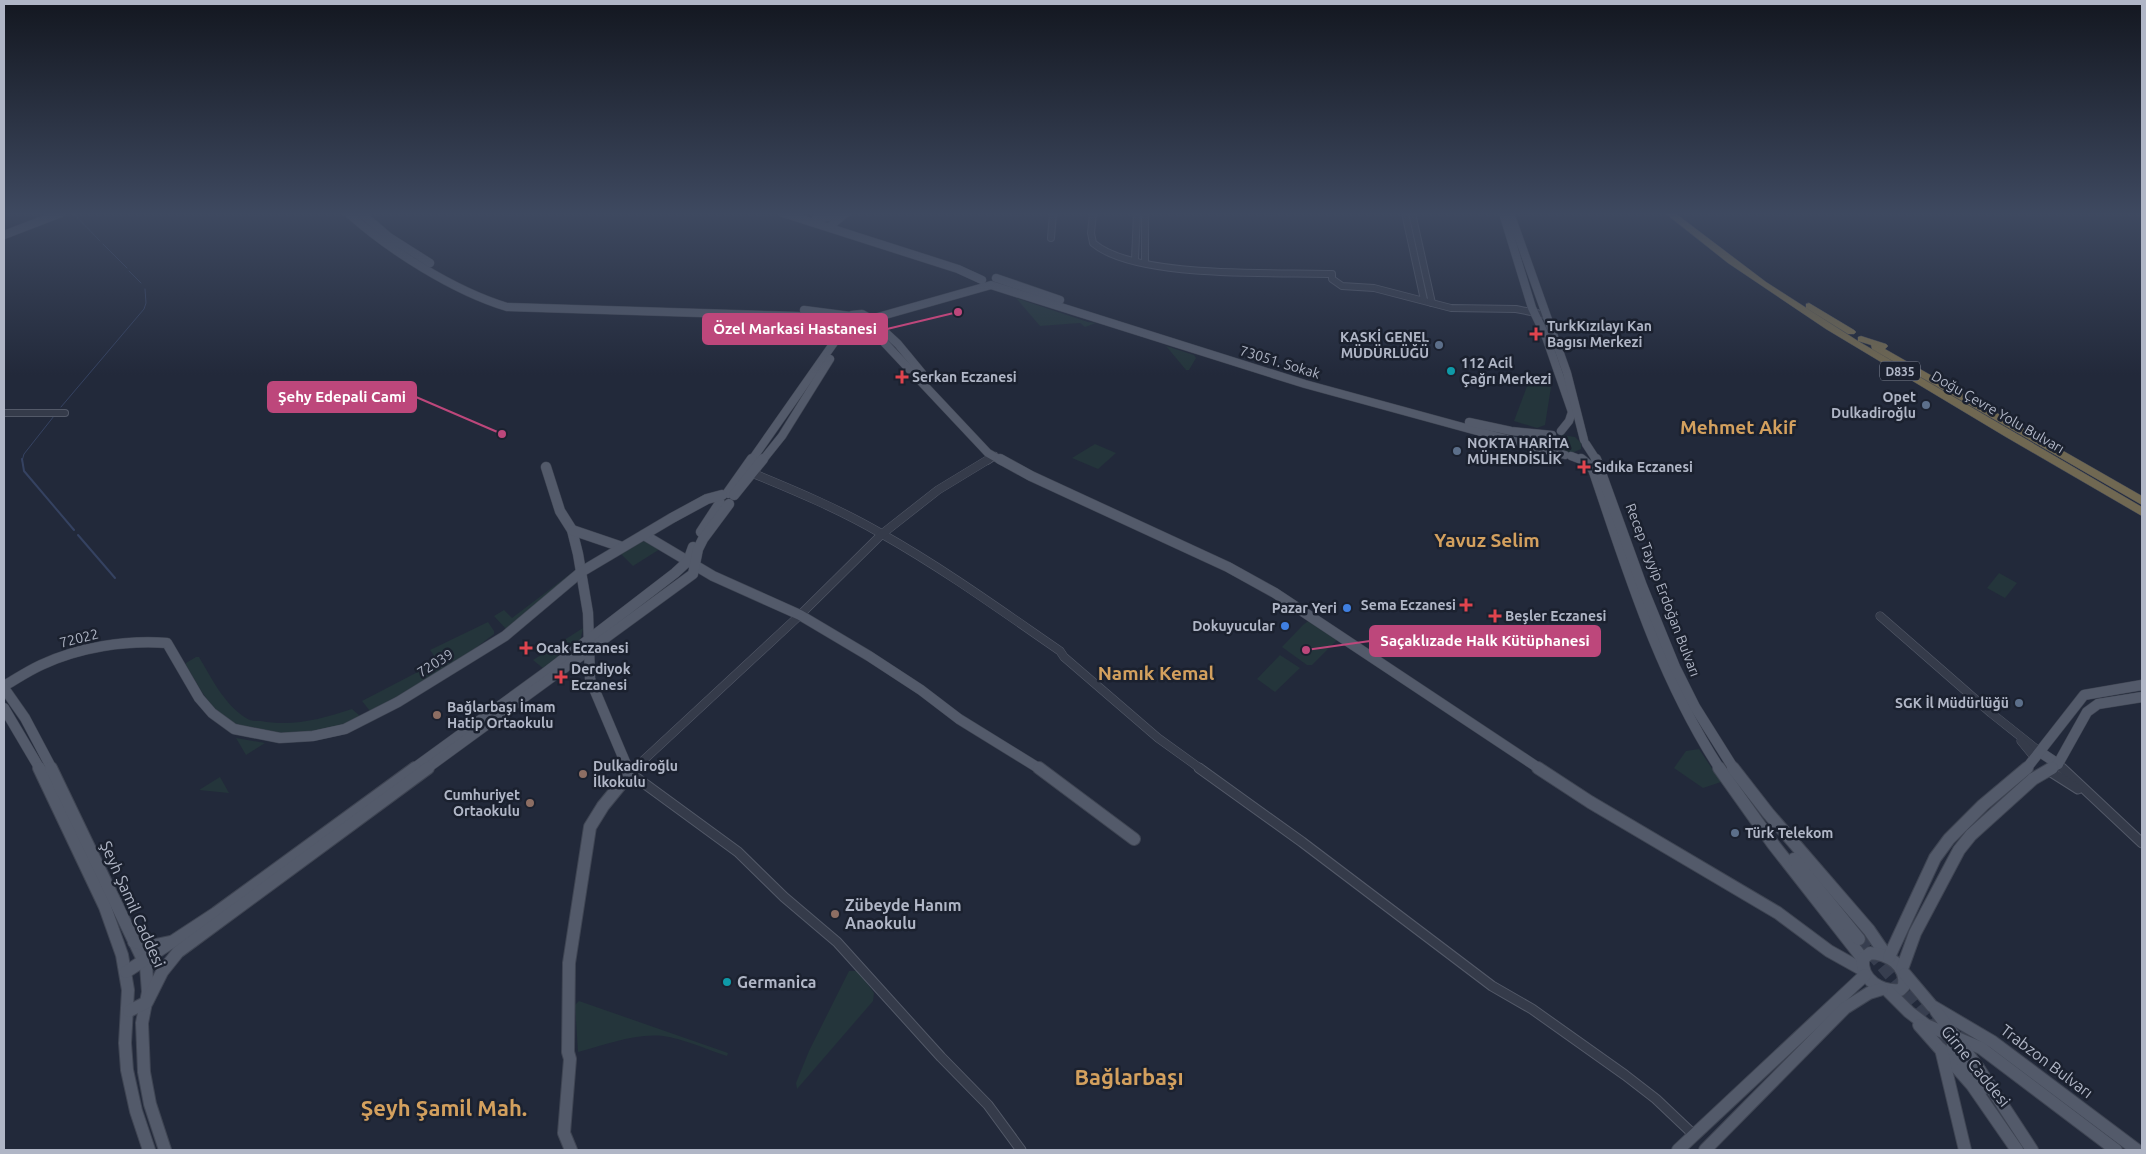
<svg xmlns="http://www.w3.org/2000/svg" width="2146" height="1154" viewBox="0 0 2146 1154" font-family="Ubuntu,sans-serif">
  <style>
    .green { fill: #24353b }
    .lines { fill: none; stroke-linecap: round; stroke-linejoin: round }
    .stream-far1 { stroke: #354261; stroke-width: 1 }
    .stream { stroke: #354261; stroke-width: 2 }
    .major-tunnel { stroke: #373e4f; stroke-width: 12; stroke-dasharray: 12 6; stroke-linecap: butt }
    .minor-far2-casing { stroke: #535968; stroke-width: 8 }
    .minor-far1-casing { stroke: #535968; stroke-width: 9 }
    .minor-casing { stroke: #535968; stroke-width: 11 }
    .major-far2-casing { stroke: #3f4553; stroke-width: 9 }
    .major-far1-casing { stroke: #3f4553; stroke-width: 11 }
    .major-casing { stroke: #3f4553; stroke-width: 14 }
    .highway-casing { stroke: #404655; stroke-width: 1 }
    .minor-far2 { stroke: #353b4a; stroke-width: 6 }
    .minor-far1 { stroke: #353b4a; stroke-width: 8 }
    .minor { stroke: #353b4a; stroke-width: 9 }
    .major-far2 { stroke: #535a6a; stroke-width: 8 }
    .major-far1 { stroke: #535a6a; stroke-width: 10 }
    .major { stroke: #535a6a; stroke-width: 12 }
    .highway { fill: #706852; fill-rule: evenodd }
    .health-dot { fill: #e0444e; stroke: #1b212f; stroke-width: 2 }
    .service-dot { fill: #5c6f8a; stroke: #1b212f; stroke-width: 2 }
    .culture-dot { fill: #0f9aa8; stroke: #1b212f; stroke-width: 2 }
    .shop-dot { fill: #3f7fe0; stroke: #1b212f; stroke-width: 2 }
    .education-dot { fill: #8d6e63; stroke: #1b212f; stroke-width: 2 }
    .labels { text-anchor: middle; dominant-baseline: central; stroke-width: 5; stroke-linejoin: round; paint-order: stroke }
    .shield { fill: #1b212f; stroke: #838999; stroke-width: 1 }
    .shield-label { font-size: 12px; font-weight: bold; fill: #b0b6c6 }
    .poi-label { font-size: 14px; font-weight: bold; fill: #b0b6c6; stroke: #1b212f; text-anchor: start }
    .street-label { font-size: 14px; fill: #b0b6c6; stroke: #1b212f }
    .near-street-label { font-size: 16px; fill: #b0b6c6; stroke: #1b212f }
    .near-poi-label { font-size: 16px; font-weight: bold; fill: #b0b6c6; stroke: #1b212f; text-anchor: start }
    .district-label { font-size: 19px; font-weight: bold; fill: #d3a05e; stroke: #1b212f }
    .near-district-label { font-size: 22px; font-weight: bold; fill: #d3a05e; stroke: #1b212f }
    .leader { fill: none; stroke: #bd477b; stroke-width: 2 }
    .callout-dot { fill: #bd477b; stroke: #1b212f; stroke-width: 2 }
    .callout { fill: #bd477b; stroke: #bd477b; stroke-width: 2 }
    .callout-label { font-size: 15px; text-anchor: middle; font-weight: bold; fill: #fff }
  </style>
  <rect width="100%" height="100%" fill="#22293a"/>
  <!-- green -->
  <g class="green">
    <polygon points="1016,298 1088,322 1096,323 1085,327 1080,323 1040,326"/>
    <polygon points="1166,346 1194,355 1196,358 1189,370 1186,370"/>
    <polygon points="1529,381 1551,387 1545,425 1537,428 1514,421"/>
    <polygon points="1562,435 1575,437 1581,443 1581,449 1572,453 1560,449 1555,440"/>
    <polygon points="1095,444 1116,453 1098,469 1072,458"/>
    <polygon points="644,539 660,549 633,566 620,553"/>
    <polygon points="578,568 506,629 494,616 504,610 512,618"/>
    <polygon points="1999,573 2017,583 2005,598 1987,588"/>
    <polygon points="1311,619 1339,638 1312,665 1307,665 1282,647 1303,625"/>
    <path d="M488,622L494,631V634C456,664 415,691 370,711L362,701L435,663L437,660L430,650Z"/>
    <polygon points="583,628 580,642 544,669 533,660"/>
    <polygon points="1280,655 1300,668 1275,692 1257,679"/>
    <path d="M196,657H199C212,679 224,704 246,718C250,721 256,721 261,721C293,727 321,719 352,709L360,716C324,738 254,743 221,715C206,701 196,682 186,665V663Z"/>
    <polygon points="236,738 265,743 246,755"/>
    <polygon points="1699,749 1721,782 1703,788 1674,768 1686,751"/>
    <polygon points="220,777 229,793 199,790"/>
    <polygon points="849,971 858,971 874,993 873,1001 797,1089 796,1083 809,1051"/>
    <path d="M579,1001L728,1053L727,1056C708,1050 682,1038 663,1036C635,1033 605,1045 578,1052L575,1005Z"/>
  </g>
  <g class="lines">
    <!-- stream-far1 -->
    <g class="stream-far1">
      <polyline points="74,214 100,241"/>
      <polyline points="103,244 127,268"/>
      <polyline points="129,271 141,283"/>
      <polyline points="61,407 144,309 146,303 145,289"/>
      <polyline points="22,461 24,454 54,416"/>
    </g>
    <!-- stream -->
    <g class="stream">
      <polyline points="22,459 24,471 74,530"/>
      <polyline points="78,535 115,578"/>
    </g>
    <!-- major-tunnel -->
    <g class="major-tunnel">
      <polyline points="1859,939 1952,1048"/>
      <polyline points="1946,1022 1979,1042"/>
    </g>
    <defs>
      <g id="minor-far2">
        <path d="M1093,213L1091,233L1093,243C1135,279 1275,272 1332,274V279L1342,286L1374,288L1451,308L1516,309L1546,315"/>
        <polyline points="1145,213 1145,263"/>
        <polyline points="1405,213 1424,300"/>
        <polyline points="1412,213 1432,303"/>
        <polyline points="1051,238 1053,213"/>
        <polyline points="1135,260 1137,213"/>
        <polyline points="4,413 65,413"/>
        <polyline points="987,461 995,456"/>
      </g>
      <g id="minor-far1">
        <path d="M752,473C796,491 841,510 882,534C944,569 1002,611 1060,651L1064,657L1158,738L1201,769"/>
        <polyline points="1880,616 1991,713 2040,752"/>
        <polyline points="2021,741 2035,758"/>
        <polyline points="2058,764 2063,769"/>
        <polyline points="634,769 800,615 882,534 938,490 989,459"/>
      </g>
      <g id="minor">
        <polyline points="636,768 630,773 738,852 784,897 837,942 941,1057 988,1105 1021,1150"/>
        <polyline points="1199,768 1302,842 1492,986 1532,1009 1625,1075 1656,1099 1694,1135"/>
        <polyline points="2062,768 2142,843"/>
        <polyline points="2048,770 2078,789"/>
      </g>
      <g id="major-far2">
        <path d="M348,213C389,250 454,291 507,307L797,316L821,318L844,325"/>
        <polyline points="361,213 389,237 430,263"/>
        <polyline points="783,213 958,269 982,280"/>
        <polyline points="1503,213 1532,308 1546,337 1572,412 1569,421 1561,431"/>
        <polyline points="1510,213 1567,373 1584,440"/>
        <polyline points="816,219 828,217 835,213"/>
        <polyline points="829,227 846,213"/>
        <polyline points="4,235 61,213"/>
        <polyline points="996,278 1060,300"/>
        <polyline points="804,310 850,316"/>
        <polygon points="862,314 871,319 869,327 858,331 845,327 844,322 852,315"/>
        <polyline points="871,319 991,285 1305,384 1565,455"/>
        <polyline points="871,319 898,344 922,373"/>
        <polyline points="862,330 879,337 988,453 1002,461"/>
        <polyline points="1469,422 1511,431 1552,435"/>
        <polyline points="1586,444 1597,461"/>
        <polyline points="1571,456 1584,461"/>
        <polyline points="751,461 845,327"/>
        <polyline points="762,461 782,436 830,359"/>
      </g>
      <g id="major-far1">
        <polyline points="1000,459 1031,476 1228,567 1275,593 1540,769"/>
        <path d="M1581,459L1593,469C1628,572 1660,677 1720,769"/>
        <polyline points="1596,459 1642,586 1675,667 1695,707 1734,769"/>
        <polyline points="546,467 560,511 572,530 578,554 588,613 590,679 628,769"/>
        <polyline points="728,493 752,459"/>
        <polyline points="734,495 763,459"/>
        <polyline points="572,530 622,547"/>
        <polyline points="701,532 720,503"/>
        <polyline points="644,535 713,576 800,615 869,656 921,690 959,719 1040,769"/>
        <path d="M4,686C16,679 28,671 41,665C79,647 126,640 167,643L199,698L212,713L234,729L280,738L313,736L345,729L398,702L505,636L581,572L672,518L707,499L722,495"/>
        <polyline points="4,688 25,718 52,769"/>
        <polyline points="4,708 40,769"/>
        <polyline points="2040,752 2058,764"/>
        <polyline points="413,769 545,673 675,573 688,561 693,547"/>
        <polyline points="426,769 693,574 698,549 703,539 729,504"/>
        <polyline points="2026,769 2084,695 2142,685"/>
        <polyline points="2050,769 2058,764 2087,712 2098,704 2142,697"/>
      </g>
      <g id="major">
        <polyline points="39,768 105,907 122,955 128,990 125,1043 127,1070 136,1111 149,1150"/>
        <polyline points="51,768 146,966 148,992 142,1023 144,1072 150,1104 165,1150"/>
        <polyline points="1039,768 1134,839"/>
        <polyline points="1538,768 1590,802 1778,913 1829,951 1863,970"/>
        <polyline points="1719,768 1773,844 1863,959"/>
        <polyline points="1733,768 1768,813 1869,930 1886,955"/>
        <polyline points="1794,859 1859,939"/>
        <polyline points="134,942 151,946 170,942"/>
        <path d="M1870,953C1888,954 1907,965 1904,986L1900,990C1881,992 1861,980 1863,959Z"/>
        <polyline points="1889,957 1935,858 1949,839 1983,805 2027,768"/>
        <polyline points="1902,969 1915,933 1959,850 1971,835 2033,779 2052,768"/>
        <polyline points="126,972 216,913 415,768"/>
        <polyline points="1905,974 1932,1006 1993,1042 2137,1150"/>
        <polyline points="1888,991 1909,1012 1926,1025 1981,1048 2116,1150"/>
        <polyline points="129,1011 147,1002 162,972 178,952 428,768"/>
        <polyline points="1936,1011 1979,1069 2032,1150"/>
        <polyline points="1919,1025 1972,1085 2017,1150"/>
        <polyline points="1952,1048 1984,1088"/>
        <polyline points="1941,1049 1965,1150"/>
        <polyline points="571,1150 564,1133 570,1059 568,1052 569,963 590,827 603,806 630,773 628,768"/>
        <polyline points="1678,1150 1865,975"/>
        <polyline points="1705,1150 1845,1008 1869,993 1882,989"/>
      </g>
      <g id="highway">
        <polygon points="1665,213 1675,213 1766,282 1858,341 1858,337 1861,336 1886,344 1888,346 1885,349 2142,496 2142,505 1872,349 1871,345 1858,341 2142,507 2142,516 2006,437 1826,329 1728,263"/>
        <polygon points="1809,303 1854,330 1856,332 1854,334 1848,334 1806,308 1806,304"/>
      </g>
    </defs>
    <!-- minor-far2 casing -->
    <use href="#minor-far2" class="minor-far2-casing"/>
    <!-- minor-far1 casing -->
    <use href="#minor-far1" class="minor-far1-casing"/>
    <!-- minor casing -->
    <use href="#minor" class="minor-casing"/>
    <!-- major-far2 casing -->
    <use href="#major-far2" class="major-far2-casing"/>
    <!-- major-far1 casing -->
    <use href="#major-far1" class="major-far1-casing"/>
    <!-- major casing -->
    <use href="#major" class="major-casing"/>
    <!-- highway casing -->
    <use href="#highway" class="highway-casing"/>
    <!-- minor-far2 -->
    <use href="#minor-far2" class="minor-far2"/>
    <!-- minor-far1 -->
    <use href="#minor-far1" class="minor-far1"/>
    <!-- minor -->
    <use href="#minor" class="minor"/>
    <!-- major-far2 -->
    <use href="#major-far2" class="major-far2"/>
    <!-- major-far1 -->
    <use href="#major-far1" class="major-far1"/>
    <!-- major -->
    <use href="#major" class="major"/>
    <!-- highway -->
    <use href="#highway" class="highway"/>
  </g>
  <!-- sky -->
  <linearGradient id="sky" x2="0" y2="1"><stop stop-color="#131720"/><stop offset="0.57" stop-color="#3e4960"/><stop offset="1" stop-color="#3e4960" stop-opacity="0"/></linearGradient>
  <rect width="2146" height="375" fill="url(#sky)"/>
  <!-- markers -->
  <g class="health-dot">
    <path d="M1533.5 326.5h5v5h5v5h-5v5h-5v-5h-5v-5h5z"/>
    <path d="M899.5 369.5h5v5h5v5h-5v5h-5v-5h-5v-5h5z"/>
    <path d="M1581.5 459.5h5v5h5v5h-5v5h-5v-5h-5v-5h5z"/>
    <path d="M1463.5 597.5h5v5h5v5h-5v5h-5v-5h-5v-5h5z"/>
    <path d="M1492.5 608.5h5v5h5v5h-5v5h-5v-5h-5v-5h5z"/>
    <path d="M523.5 640.5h5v5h5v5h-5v5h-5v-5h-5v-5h5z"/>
    <path d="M558.5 669.5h5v5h5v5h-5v5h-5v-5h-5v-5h5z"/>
  </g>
  <g class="service-dot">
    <circle cx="1439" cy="345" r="5"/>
    <circle cx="1926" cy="405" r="5"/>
    <circle cx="1457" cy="451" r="5"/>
    <circle cx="2019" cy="703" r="5"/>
    <circle cx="1735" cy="833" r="5"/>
  </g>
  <g class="culture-dot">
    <circle cx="1451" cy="371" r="5"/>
    <circle cx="727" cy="982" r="5"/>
  </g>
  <g class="shop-dot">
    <circle cx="1347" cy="608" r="5"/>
    <circle cx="1285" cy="626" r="5"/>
  </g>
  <g class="education-dot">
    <circle cx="437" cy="715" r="5"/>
    <circle cx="583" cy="774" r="5"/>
    <circle cx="530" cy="803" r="5"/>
    <circle cx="835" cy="914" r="5"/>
  </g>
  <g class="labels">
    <!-- shield labels -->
    <rect class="shield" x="1880" y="361.5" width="40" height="19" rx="4"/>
    <g class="shield-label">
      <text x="1900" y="371">D835</text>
    </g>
    <!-- poi labels -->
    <g class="poi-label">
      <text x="1547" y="326">TurkKızılayı Kan<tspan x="1547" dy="16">Bagısı Merkezi</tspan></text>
      <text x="1429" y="337" text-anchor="end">KASKİ GENEL<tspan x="1429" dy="16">MÜDÜRLÜĞÜ</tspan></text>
      <text x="1461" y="363">112 Acil<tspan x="1461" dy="16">Çağrı Merkezi</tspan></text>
      <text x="912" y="377">Serkan Eczanesi</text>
      <text x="1916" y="397" text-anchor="end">Opet<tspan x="1916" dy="16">Dulkadiroğlu</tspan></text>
      <text x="1467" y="443">NOKTA HARİTA<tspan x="1467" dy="16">MÜHENDİSLİK</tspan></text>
      <text x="1594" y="467">Sıdıka Eczanesi</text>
      <text x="1456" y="605" text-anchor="end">Sema Eczanesi</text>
      <text x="1337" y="608" text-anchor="end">Pazar Yeri</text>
      <text x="1505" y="616">Beşler Eczanesi</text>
      <text x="1275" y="626" text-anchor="end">Dokuyucular</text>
      <text x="536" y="648">Ocak Eczanesi</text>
      <text x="571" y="669">Derdiyok<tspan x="571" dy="16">Eczanesi</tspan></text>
      <text x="2009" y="703" text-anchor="end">SGK İl Müdürlüğü</text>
      <text x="447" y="707">Bağlarbaşı İmam<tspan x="447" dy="16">Hatip Ortaokulu</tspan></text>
      <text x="593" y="766">Dulkadiroğlu<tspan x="593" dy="16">İlkokulu</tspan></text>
      <text x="520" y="795" text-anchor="end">Cumhuriyet<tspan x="520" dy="16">Ortaokulu</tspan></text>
      <text x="1745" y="833">Türk Telekom</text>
    </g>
    <!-- street labels -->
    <g class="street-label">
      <text transform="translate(1280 362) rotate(17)">73051. Sokak</text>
      <text transform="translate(1998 412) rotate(30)">Doğu Çevre Yolu Bulvarı</text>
      <text transform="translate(1663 590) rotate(69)">Recep Tayyip Erdoğan Bulvarı</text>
      <text transform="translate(79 638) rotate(-14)">72022</text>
      <text transform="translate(435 663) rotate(-32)">72039</text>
    </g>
    <!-- near-street labels -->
    <g class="near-street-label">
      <text transform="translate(133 904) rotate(66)">Şeyh Şamil Caddesi</text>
      <text transform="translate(2047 1061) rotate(37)">Trabzon Bulvarı</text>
      <text transform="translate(1976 1066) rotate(51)">Girne Caddesi</text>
    </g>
    <!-- near-poi labels -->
    <g class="near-poi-label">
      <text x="845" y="905">Zübeyde Hanım<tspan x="845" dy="18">Anaokulu</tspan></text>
      <text x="737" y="982">Germanica</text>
    </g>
    <!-- district labels -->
    <g class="district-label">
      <text x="1738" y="427">Mehmet Akif</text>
      <text x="1487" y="540">Yavuz Selim</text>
      <text x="1156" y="673">Namık Kemal</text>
    </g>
    <!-- near-district labels -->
    <g class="near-district-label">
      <text x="1129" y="1076">Bağlarbaşı</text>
      <text x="444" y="1107">Şeyh Şamil Mah.</text>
    </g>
  </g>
  <!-- callouts -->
  <path class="leader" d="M958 312L887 329M502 434L416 397M1306 650L1370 641"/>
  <g class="callout-dot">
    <circle cx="958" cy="312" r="5"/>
    <circle cx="502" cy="434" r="5"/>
    <circle cx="1306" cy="650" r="5"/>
  </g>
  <g class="callout">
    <rect x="703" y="314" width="184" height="30" rx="5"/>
    <rect x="268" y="382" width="148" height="30" rx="5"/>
    <rect x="1370" y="626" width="230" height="30" rx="5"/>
  </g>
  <g class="callout-label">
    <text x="795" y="334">Özel Markasi Hastanesi</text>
    <text x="342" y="402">Şehy Edepali Cami</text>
    <text x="1485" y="646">Saçaklızade Halk Kütüphanesi</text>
  </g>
  <!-- border -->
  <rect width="2146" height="1154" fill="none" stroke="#b0b6c6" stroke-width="10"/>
</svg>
